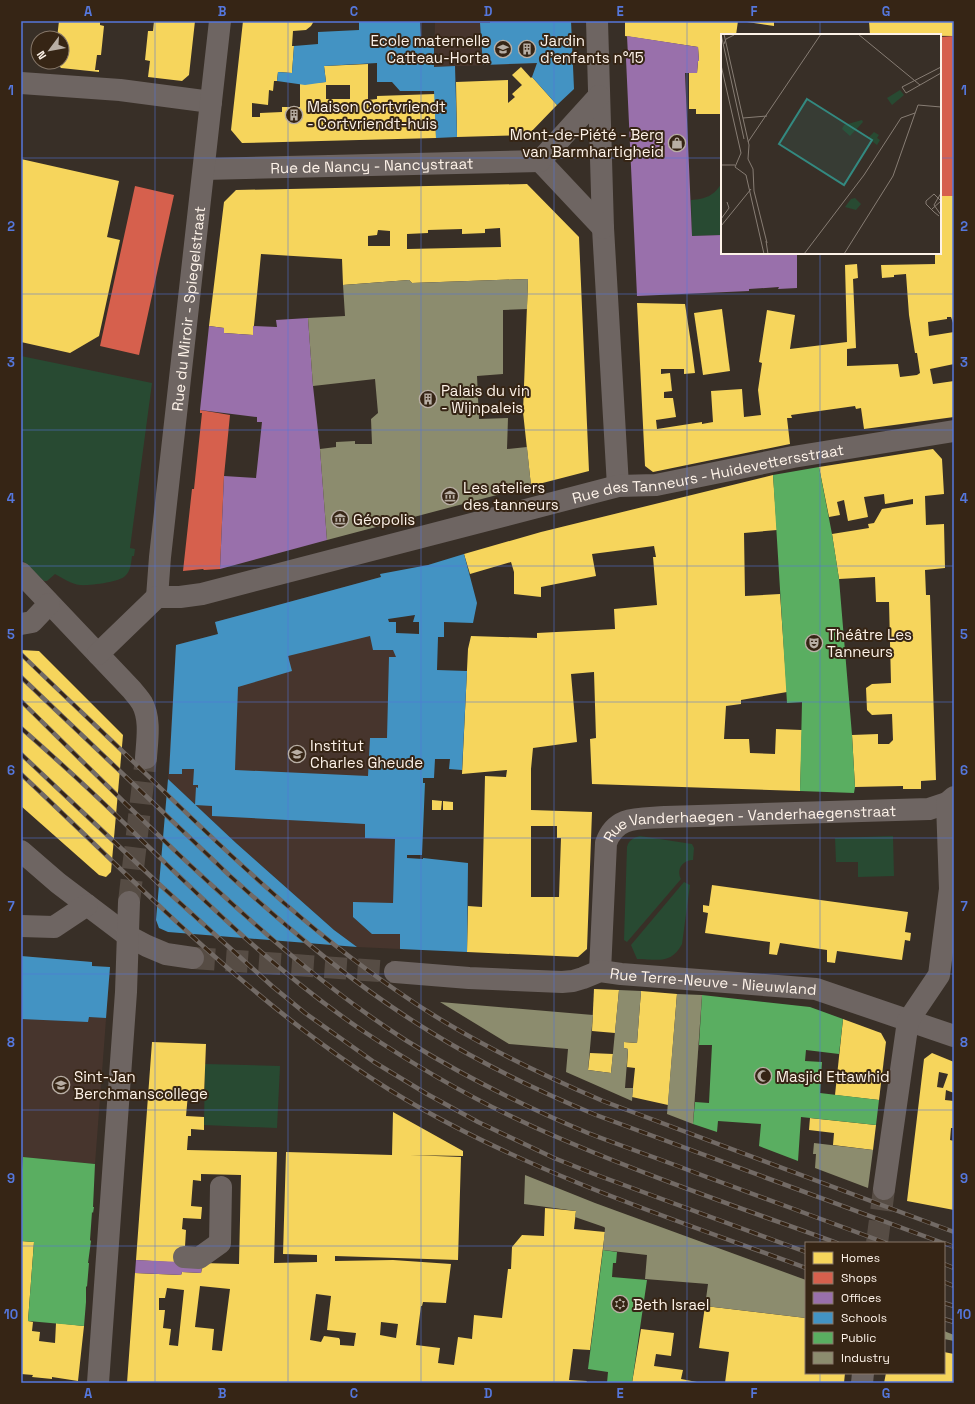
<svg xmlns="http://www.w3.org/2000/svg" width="975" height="1404" viewBox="0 0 975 1404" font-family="'Space Grotesk',sans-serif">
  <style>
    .education { fill: #47352d }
    .green { fill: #284a32 }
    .homes { fill: #f6d55c; fill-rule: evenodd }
    .shops { fill: #d6604d }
    .offices { fill: #9970ab }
    .schools { fill: #4393c3; fill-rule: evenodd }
    .public { fill: #5aae61 }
    .industry { fill: #8c8c6e }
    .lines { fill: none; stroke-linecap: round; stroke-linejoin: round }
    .minor-tunnel { stroke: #564c44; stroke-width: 22; stroke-dasharray: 22 11; stroke-linecap: butt }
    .minor { stroke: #6e6562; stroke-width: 22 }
    .rail-casing { stroke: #726a65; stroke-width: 4.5 }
    .rail { stroke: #362515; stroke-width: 3; stroke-dasharray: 9; stroke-linecap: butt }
    .grid { fill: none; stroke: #5577dc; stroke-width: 1; stroke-opacity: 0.55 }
    .labels { text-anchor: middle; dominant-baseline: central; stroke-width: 4; stroke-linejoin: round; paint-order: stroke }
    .poi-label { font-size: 15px; fill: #fdf2e8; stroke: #362515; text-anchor: start }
    .street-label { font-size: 15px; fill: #fdf2e8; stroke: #362515 }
    .inset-road { fill: none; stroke: #877d74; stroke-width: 1 }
    .view { fill: #338980; fill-opacity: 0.15; stroke: #338980; stroke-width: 2 }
    .inset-edge { fill: none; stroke: #fdf2e8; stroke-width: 2 }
    .neatline { fill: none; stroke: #5577dc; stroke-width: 1.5 }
    .grid-label { font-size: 13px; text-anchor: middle; font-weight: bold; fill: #5577dc }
  </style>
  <rect width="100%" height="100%" fill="#382f27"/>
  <!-- education -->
  <g class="education">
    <polygon points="435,21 571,21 573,62 434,67"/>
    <polygon points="381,577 388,619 389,622 396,622 396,633 427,634 423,783 398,782 393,903 402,904 400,949 357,947 334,930 236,843 168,779 176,645 218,634 215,622"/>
    <polygon points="21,956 92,962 92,966 110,967 95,1164 23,1157 21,1182"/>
  </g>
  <!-- green -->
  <g class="green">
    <path d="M722,182V235L692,236L691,200C705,199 715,196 722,182Z"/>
    <path d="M21,356L152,383L130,548L135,549L134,556H132C131,563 131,571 125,576C120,582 88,586 80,585C72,584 62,578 55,574L47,581H44L21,559Z"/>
    <path d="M640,836L692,844L694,848L693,860C683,860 676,869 681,879L627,942L624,940L627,847C629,840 633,838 640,836Z"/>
    <polygon points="893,836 894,876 858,877 858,862 836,862 835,838"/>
    <path d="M684,882L690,885L682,944C671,965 657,959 637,959L631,945Z"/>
    <polygon points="205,1064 280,1066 277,1128 204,1125"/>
  </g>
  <!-- homes -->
  <g class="homes">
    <polygon points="59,21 100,21 100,25 104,26 101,55 97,55 95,70 99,70 99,72 61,68 56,62 62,62 62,38 57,38"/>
    <polygon points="154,21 195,21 189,75 182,81 148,77 150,61 145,60 148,31 153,31"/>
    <path d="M243,21H314L311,26L306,30L293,31L292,46H294L292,73L278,72L277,81H274L273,91L269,90L268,105L252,103V117H260V113L282,112V107H300V84L326,82L324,66L368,64V100L377,99V96L435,94L436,138L242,143L231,130ZM326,85H350V99H326Z"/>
    <polygon points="625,21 738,21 736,35 722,35 722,114 696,114 696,109 689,109 689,73 697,73 698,61 699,61 698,47 625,36"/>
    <polygon points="748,21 774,21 774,26 747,22"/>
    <polygon points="869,21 954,21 954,36 870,35"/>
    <polygon points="521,67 531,78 532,77 557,105 528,135 457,137 456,82 508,80 508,103 515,97 512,94 522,85 512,75"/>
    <polygon points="21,159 119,181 107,237 120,240 99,336 70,353 21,342"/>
    <path d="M527,184L579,237L589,471L531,486L523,412L528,279L412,283L409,280L343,285L342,259L261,254L253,335L224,333V328L209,326L224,202L236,190ZM500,228L501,247L407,249V234L428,233V230L462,229V234L485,233V229ZM378,230L390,231V246H368V236L377,235Z"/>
    <polygon points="940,196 954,196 954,326 951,317 947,317 947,319 928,322 929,336 954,332 954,364 930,369 933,384 954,381 954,417 864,429 861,408 856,409 855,406 791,415 792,418 787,418 790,444 653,472 645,466 637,303 685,304 692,350 695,373 684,374 684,369 661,369 661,374 670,373 672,391 664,392 664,398 673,398 676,417 656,420 657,429 702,422 702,424 713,422 711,391 742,389 744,417 761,415 758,390 762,363 759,362 767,310 795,315 790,349 847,342 845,265 857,264 858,278 853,279 856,348 847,349 847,366 898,364 900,377 917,375 920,373 917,353 915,353 909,315 906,274 894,275 894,277 882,278 881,265 935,264 935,253 940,253"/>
    <polygon points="722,309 730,371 703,375 694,313"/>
    <polygon points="933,449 942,459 944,494 925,496 926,525 944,524 945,568 925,570 926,595 930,595 936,780 921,781 921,789 903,789 903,786 855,787 852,735 878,734 878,744 889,744 893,740 892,714 872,715 867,710 866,688 872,684 891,683 889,602 876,602 875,577 839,579 832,534 869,528 868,524 874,523 882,509 913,504 913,499 885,504 884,494 864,497 868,517 848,521 844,500 837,502 840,515 829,517 819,467"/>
    <path d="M773,475L777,530L744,533L745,596L780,594L787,692L741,700V704L726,706L724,739H749L750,753L775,754L776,729L802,730L800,791L592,784L590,739L596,738L594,672L571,674L577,742L533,748L531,769V810L592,812L587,949L578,957L467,952L468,906L482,907L485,776L506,777L507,770L462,774L468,649L471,636L537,638V633L615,629L614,609L657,605L653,557H656L654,546L592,554L596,576L541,587V597L514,594V572L511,562L470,574L464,554L541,532ZM531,826H557V838H561L559,897H531Z"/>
    <polygon points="21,650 39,651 123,735 111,872 106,877 99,875 21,806"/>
    <polygon points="432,800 442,801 441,810 432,810"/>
    <polygon points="443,801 453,802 453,810 443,810"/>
    <polygon points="712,885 908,912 905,932 911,933 910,941 905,940 902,960 837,951 835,963 827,962 827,950 780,943 777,955 769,954 770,942 705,933 708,913 703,912 703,905 709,906"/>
    <polygon points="594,989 619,990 615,1033 592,1031"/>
    <polygon points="641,991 677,994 668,1105 632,1097 635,1068 627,1067 628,1049 624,1048 624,1042 637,1043"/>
    <polygon points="843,1019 881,1033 886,1042 879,1100 835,1095"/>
    <path d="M152,1042L206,1044L204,1095L188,1094L186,1116L204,1117V1130L191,1129V1136H188L187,1150L277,1152L274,1263L317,1262V1255L283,1254L286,1152L392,1155L393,1112L463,1151V1156L410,1155L461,1157L458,1260L335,1256V1261L393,1260L451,1264L446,1303L423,1302L422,1306H421L416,1345L440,1348L438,1363L454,1365L458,1337L472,1339L474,1315L502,1318L508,1269H511L512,1247L522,1235L544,1236L545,1208L576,1211L574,1229L605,1232L590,1350L573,1349L569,1380L587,1381L586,1383H127L135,1273L181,1275L182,1272L201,1273L203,1263L239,1264L241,1175L201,1174V1181L193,1180L191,1206L202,1207L201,1219L183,1218L182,1229L186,1230L184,1263L136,1260ZM200,1286L230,1289L222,1351L212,1350L214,1329L195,1327ZM167,1288L184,1290L178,1346L169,1345L171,1329L163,1328L165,1310H159V1298H165ZM316,1294L331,1296L327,1330L356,1333L354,1346L340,1345V1340L339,1338L324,1336L321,1342L310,1340ZM381,1322L398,1324L396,1338L380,1335Z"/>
    <polygon points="590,1053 613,1054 611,1073 588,1070"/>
    <path d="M932,1053L954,1062V1093L946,1090L945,1100L954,1101V1128H951L950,1140L954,1141V1210L907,1201L924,1059ZM939,1072L948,1074L943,1088L937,1087Z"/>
    <polygon points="810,1118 876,1125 873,1150 833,1145 834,1133 809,1130"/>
    <polygon points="21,1241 34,1242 28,1321 33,1322 32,1331 40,1332 39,1341 55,1343 56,1323 84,1326 78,1381 52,1377 52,1379 32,1377 33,1375 21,1374"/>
    <polygon points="705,1306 806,1318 806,1373 845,1373 844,1383 725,1383 729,1352 699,1348"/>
    <polygon points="641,1329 674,1333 671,1356 656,1354 654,1366 683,1370 681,1379 697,1382 697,1383 632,1383"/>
    <polygon points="944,1352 954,1354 954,1383 884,1383 886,1373 944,1373"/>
  </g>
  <!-- shops -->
  <g class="shops">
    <polygon points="954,36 954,196 940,196 940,37"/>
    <polygon points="135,186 174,195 139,355 100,346"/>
    <polygon points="200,410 230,415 224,476 220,569 204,570 203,569 183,571 192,489 194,489 202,413 200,413"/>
  </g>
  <!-- offices -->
  <g class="offices">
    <polygon points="627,36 698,47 699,61 698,61 697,73 685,73 692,236 722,235 722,253 797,253 797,288 778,289 779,287 749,289 749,291 637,296 626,59 628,56"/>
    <polygon points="308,318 313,386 320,449 327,540 220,569 224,476 256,478 262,422 257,422 257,417 200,410 209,326 224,328 224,333 253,335 253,326 277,327 276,320"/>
    <polygon points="136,1260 203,1263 201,1273 182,1272 181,1275 135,1273"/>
  </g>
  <!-- schools -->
  <g class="schools">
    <polygon points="359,21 420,21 421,40 434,39 434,67 455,66 457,137 436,138 434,91 400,91 392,82 377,82 377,63 324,66 326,82 305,85 277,81 278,72 292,73 294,46 318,44 318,32 359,30"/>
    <polygon points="490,21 571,21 574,89 557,105 532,77 537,63 483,65 480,23 490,23"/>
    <path d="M464,554L477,603L473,623L444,622V637H438L437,670L467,671L462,770L449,769L450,759H435L434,778H423V783H425L422,855H407V858L423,859V858L468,863L467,952L400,949V934H372L353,917V902L393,903L395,839L365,838V824L212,816V806L195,805L196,787L198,788V785H193L194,769H182V774H169L176,645L218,634L215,622L381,577L380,574L428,565ZM415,615L413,622H419V634L396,633V622H389L388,619ZM370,636L373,650H393L396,657H389L387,738H370L368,776L235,770L238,687L292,671L288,656Z"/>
    <polygon points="168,779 236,843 334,930 357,947 168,932 159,928 156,920"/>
    <polygon points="21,956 92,962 92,966 110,967 106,1018 89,1017 88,1022 21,1019"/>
  </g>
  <!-- public -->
  <g class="public">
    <polygon points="819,467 832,534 839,579 852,735 855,787 854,793 800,791 802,702 787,703 773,475"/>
    <polygon points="702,995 810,1007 843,1019 839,1054 806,1050 805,1061 822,1062 820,1093 879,1100 876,1125 801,1117 798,1161 759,1146 761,1124 718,1121 717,1132 693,1124 695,1102 709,1103 712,1045 699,1045"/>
    <polygon points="23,1157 95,1164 93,1207 94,1207 93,1213 92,1212 90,1240 91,1241 88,1263 89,1263 87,1287 86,1286 86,1302 84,1326 28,1321 34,1242 21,1241 21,1182"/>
    <polygon points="603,1250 617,1252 616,1263 613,1263 612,1277 647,1280 632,1383 607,1383 608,1372 588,1369"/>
  </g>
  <!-- industry -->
  <g class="industry">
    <polygon points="528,279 527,309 503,310 503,374 477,376 479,419 508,418 507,449 527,447 531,486 327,540 320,449 336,447 336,442 355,441 355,444 372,444 371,419 378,413 375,379 313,386 308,318 345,316 343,285 409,280 412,283"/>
    <polygon points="619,990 641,991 637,1043 624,1042 624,1048 628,1049 625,1088 633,1088 632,1101 566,1072 568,1049 509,1044 440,1002 593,1015 588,1070 611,1073"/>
    <polygon points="677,994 702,995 693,1124 667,1114"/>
    <polygon points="814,1143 873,1150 868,1188 815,1168 816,1154 813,1154"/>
    <polygon points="525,1175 595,1203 806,1280 806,1318 705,1306 708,1284 645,1279 647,1255 603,1250 605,1228 604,1227 575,1217 576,1211 524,1204"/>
    <polygon points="944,1331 954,1335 954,1341 944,1339"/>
  </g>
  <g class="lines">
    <!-- minor-tunnel -->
    <g class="minor-tunnel">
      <polyline points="129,902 146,758"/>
      <polyline points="193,958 395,972"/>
      <polyline points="877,1243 884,1189"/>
    </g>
    <!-- minor -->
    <g class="minor">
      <polyline points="597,21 603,228 618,486"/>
      <polyline points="21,83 120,90 211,102"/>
      <polyline points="540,161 603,228"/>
      <polyline points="540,161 599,96"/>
      <path id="s1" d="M204,169L540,161"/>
      <path d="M21,573L132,690C135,694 139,698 142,703C151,719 147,741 146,758"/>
      <path id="s2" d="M157,597L160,557L220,21"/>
      <polyline points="21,624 32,622 49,604"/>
      <path id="s3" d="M98,654L157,597H180L202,594L618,486L656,485L793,457L954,431"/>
      <polyline points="21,851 58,883 128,936 147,946 166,954 193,958"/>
      <polyline points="21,926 54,927 87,905"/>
      <path id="s4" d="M600,971L606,843C616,815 639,819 665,817L929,809L947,803L954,797"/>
      <path id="s5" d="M395,972L469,978L562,982L573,981L583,978L600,971L621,974L816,989L954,1036"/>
      <polyline points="884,1189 908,1021 939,975 950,889 947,803"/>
      <polyline points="184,1257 199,1258 220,1243 221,1187"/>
      <polyline points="98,1383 126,992 129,902"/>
      <polyline points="862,1383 863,1373"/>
    </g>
    <defs>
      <g id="rail">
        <path d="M21,654C62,694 104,733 144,772C224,850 305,928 397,991C461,1036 531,1070 603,1101L954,1232"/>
        <path d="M21,677L229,875C292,932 357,987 429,1031C482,1064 538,1091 596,1115L943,1243"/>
        <path d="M21,701C85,764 149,828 216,889C276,944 338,997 407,1041C465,1077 526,1107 588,1133C624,1147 660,1159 696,1173C759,1196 823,1220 886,1243"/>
        <path d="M21,728C54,757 87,787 119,818C196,893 273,970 363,1031C417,1067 474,1100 534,1127C632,1171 735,1206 837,1243"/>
        <polyline points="21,754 159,884 272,986 305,1013 374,1062 427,1094 478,1122 554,1158 594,1174 806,1252"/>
        <path d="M21,774C148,893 269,1023 422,1109C543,1177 676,1220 806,1268"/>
        <polyline points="944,1243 954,1247"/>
        <polyline points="944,1264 954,1268"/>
        <polyline points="944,1282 954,1286"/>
        <polyline points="944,1303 954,1306"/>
        <polyline points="944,1319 954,1322"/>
      </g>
    </defs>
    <!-- rail casing -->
    <use href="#rail" class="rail-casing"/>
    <!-- rail -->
    <use href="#rail" class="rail"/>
  </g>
  <!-- grid -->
  <path class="grid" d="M155,21V1383M288,21V1383M421,21V1383M554,21V1383M687,21V1383M820,21V35M21,158H722M940,158H954M820,253V1243M21,294H954M21,430H954M21,566H954M21,702H954M21,838H954M21,974H954M21,1110H954M21,1246H806M944,1246H954M820,1373V1383"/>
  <!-- icons -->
  <defs>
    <symbol id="school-ring" viewBox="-11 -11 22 22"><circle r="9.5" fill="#362515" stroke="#b8aea4" stroke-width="1.5"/><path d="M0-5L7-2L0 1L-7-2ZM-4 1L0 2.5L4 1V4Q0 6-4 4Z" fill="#b8aea4"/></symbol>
    <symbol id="building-ring" viewBox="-11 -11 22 22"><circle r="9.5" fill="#362515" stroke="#b8aea4" stroke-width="1.5"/><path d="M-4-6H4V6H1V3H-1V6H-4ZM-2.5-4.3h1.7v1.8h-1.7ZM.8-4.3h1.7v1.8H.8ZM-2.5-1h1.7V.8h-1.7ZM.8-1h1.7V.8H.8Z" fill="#b8aea4"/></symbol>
    <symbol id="shop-ring" viewBox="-11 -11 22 22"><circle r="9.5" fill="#362515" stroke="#b8aea4" stroke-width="1.5"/><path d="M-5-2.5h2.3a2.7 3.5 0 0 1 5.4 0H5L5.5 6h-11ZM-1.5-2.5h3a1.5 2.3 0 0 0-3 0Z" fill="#b8aea4"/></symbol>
    <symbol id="museum-ring" viewBox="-11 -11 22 22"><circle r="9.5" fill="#362515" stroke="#b8aea4" stroke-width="1.5"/><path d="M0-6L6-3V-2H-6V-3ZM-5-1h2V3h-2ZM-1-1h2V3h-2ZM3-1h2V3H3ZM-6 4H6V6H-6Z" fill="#b8aea4"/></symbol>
    <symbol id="theatre-ring" viewBox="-11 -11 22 22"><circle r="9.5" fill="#362515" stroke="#b8aea4" stroke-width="1.5"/><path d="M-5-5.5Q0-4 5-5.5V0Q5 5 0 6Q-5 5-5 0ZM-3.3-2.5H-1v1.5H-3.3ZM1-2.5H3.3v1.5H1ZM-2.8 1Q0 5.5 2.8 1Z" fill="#b8aea4"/></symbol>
    <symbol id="mosque-ring" viewBox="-11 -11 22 22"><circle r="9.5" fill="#362515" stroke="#b8aea4" stroke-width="1.5"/><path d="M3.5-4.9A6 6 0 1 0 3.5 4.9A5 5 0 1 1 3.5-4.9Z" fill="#b8aea4"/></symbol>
    <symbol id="synagogue-ring" viewBox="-11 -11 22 22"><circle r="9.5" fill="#362515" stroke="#b8aea4" stroke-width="1.5"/><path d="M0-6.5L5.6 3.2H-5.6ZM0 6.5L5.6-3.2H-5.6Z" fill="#b8aea4"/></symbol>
  </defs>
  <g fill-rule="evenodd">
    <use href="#school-ring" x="493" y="39" width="20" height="20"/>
    <use href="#building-ring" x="517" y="39" width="20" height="20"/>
    <use href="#building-ring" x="284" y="105" width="20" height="20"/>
    <use href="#shop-ring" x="667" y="133" width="20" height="20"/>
    <use href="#building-ring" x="418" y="389" width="20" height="20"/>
    <use href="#museum-ring" x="440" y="486" width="20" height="20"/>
    <use href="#museum-ring" x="330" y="509" width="20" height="20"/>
    <use href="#theatre-ring" x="804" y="633" width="20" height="20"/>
    <use href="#school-ring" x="287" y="744" width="20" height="20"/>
    <use href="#mosque-ring" x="753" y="1066" width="20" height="20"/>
    <use href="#school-ring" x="51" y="1075" width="20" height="20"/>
    <use href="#synagogue-ring" x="610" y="1294" width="20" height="20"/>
  </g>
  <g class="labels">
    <!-- poi labels -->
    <g class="poi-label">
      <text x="490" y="40" text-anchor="end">Ecole maternelle<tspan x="490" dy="17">Catteau-Horta</tspan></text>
      <text x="540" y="40">Jardin<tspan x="540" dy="17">d'enfants n°15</tspan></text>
      <text x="307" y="106">Maison Cortvriendt<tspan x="307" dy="17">- Cortvriendt-huis</tspan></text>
      <text x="664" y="134" text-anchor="end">Mont-de-Piété - Berg<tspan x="664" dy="17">van Barmhartigheid</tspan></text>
      <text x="441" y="390">Palais du vin<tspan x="441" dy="17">- Wijnpaleis</tspan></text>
      <text x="463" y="487">Les ateliers<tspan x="463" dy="17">des tanneurs</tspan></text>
      <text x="353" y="519">Géopolis</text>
      <text x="827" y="634">Théâtre Les<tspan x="827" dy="17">Tanneurs</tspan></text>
      <text x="310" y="745">Institut<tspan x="310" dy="17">Charles Gheude</tspan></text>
      <text x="74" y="1076">Sint-Jan<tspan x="74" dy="17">Berchmanscollege</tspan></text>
      <text x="776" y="1076">Masjid Ettawhid</text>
      <text x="633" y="1304">Beth Israel</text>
    </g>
    <!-- street labels -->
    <g class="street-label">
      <text stroke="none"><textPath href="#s1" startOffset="168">Rue de Nancy - Nancystraat</textPath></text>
      <text stroke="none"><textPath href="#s2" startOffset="290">Rue du Miroir - Spiegelstraat</textPath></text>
      <text stroke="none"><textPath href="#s3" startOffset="648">Rue des Tanneurs - Huidevettersstraat</textPath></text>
      <text stroke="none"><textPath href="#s4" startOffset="280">Rue Vanderhaegen - Vanderhaegenstraat</textPath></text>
      <text stroke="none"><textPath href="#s5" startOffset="321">Rue Terre-Neuve - Nieuwland</textPath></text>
    </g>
  </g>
  <!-- overview -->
  <g transform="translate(721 34)">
    <rect width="220" height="220" fill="#382f27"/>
    <path d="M179,56L183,61L171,71L166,64ZM141,86L142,88L129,102L121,95L123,91ZM153,98L158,101L156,104L159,106L156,111L147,104ZM134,164L140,170L135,176L124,173L130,165Z" fill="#284a32"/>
    <path class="inset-road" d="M0,0L23,105M3,0L28,111L27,125L32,135L33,157L46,209M137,0L199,51M3,10L5,5L13,1M0,31L20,119L14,133L25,141L43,220M220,33L181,53L185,59L220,39M22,84L46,82M27,108L100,0M0,131H14M220,159L213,171L220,181M211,175L220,167L213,160L205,167V170L213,178L218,182M0,185L8,174L6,168M0,192L30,155M45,207L47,220M83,220L143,141L180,84L194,79M123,220L172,142L197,71L220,73"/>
    <path class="view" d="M86,65L151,106L123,151L58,110Z"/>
    <rect width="220" height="220" class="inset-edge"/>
  </g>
  <!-- border -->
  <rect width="975" height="1404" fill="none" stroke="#362515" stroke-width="44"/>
  <!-- legend -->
  <rect x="805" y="1242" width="140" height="132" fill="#362515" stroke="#867769"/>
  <rect x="813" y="1252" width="20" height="12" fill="#f6d55c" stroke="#867769"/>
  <text x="841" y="1262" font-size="12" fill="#fdf2e8">Homes</text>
  <rect x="813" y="1272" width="20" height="12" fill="#d6604d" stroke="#867769"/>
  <text x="841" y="1282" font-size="12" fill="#fdf2e8">Shops</text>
  <rect x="813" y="1292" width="20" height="12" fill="#9970ab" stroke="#867769"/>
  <text x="841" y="1302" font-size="12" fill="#fdf2e8">Offices</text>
  <rect x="813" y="1312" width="20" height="12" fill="#4393c3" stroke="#867769"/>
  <text x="841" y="1322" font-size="12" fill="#fdf2e8">Schools</text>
  <rect x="813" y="1332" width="20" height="12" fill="#5aae61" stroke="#867769"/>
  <text x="841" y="1342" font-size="12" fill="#fdf2e8">Public</text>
  <rect x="813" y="1352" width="20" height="12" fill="#8c8c6e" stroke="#867769"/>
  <text x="841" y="1362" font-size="12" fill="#fdf2e8">Industry</text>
  <!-- north arrow -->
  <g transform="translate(50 50) rotate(238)"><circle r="19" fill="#362515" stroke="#867769"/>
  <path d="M0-3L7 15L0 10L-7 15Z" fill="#b8aea4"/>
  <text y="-6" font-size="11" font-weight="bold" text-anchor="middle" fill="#fdf2e8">N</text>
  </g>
  <rect x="22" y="22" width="931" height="1360" class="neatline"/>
  <g class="grid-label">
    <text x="88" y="16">A</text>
    <text x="222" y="16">B</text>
    <text x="354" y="16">C</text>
    <text x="488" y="16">D</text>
    <text x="620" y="16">E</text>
    <text x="754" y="16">F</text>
    <text x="886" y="16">G</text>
    <text x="11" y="95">1</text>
    <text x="964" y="95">1</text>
    <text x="11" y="231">2</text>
    <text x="964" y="231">2</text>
    <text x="11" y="367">3</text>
    <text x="964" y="367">3</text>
    <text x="11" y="503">4</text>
    <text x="964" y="503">4</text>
    <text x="11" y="639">5</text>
    <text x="964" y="639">5</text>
    <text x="11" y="775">6</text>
    <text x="964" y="775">6</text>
    <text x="11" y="911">7</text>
    <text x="964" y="911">7</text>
    <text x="11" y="1047">8</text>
    <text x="964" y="1047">8</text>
    <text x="11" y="1183">9</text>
    <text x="964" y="1183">9</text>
    <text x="11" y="1319">10</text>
    <text x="964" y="1319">10</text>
    <text x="88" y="1398">A</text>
    <text x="222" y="1398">B</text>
    <text x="354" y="1398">C</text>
    <text x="488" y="1398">D</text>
    <text x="620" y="1398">E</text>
    <text x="754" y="1398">F</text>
    <text x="886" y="1398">G</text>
  </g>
</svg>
